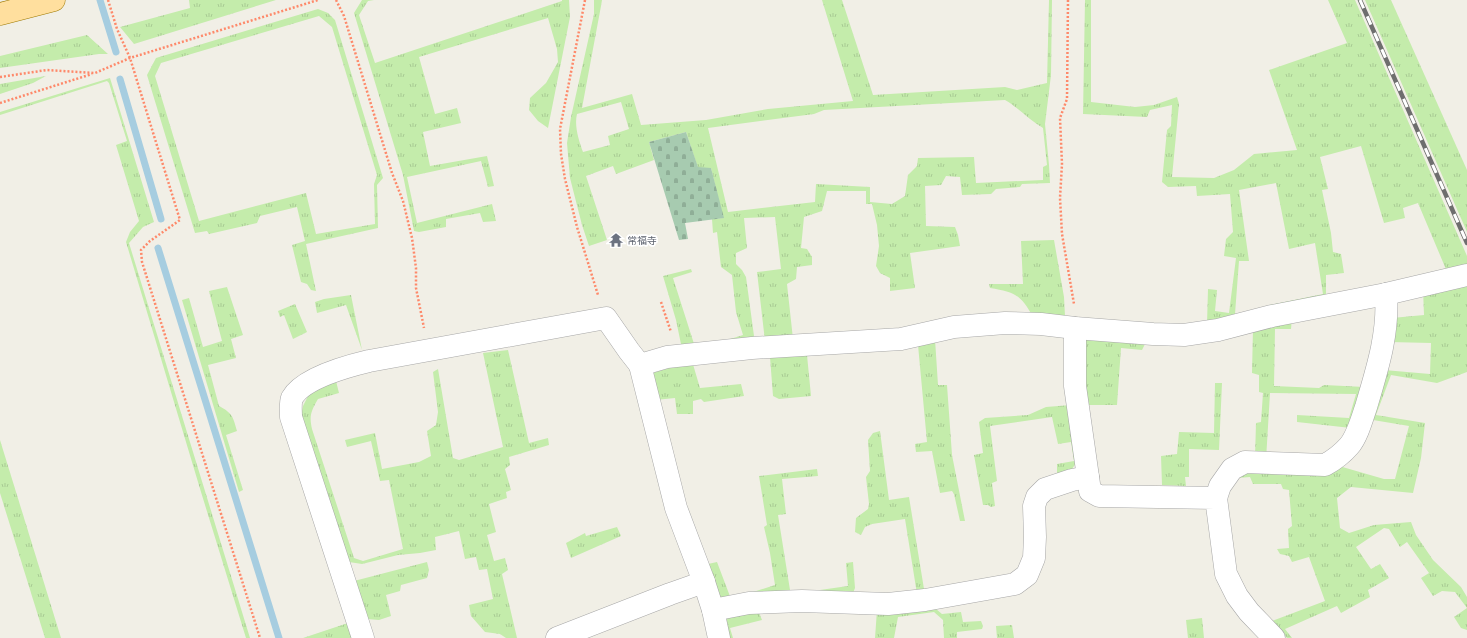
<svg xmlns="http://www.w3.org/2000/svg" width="1467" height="638" viewBox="0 0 1467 638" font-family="'Titillium Web','Noto Sans JP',sans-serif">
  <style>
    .grass { fill: url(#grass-tufts); fill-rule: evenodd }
    .cemetery { fill: url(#cemetery-stones) }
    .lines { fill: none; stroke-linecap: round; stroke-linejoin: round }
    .stream { stroke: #a6cde0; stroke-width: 7 }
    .minor-casing { stroke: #a7a7a7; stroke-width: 23 }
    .major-casing { stroke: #9d7900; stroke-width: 23 }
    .path { stroke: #fe896a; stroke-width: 2.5; stroke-dasharray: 2 2; stroke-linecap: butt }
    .minor { stroke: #fff; stroke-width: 22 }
    .major { stroke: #ffdf9e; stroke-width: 22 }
    .rail-casing { stroke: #6e6e6e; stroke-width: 4.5 }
    .rail { stroke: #fff; stroke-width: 3; stroke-dasharray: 9; stroke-linecap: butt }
    .labels { text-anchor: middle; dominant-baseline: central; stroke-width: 3.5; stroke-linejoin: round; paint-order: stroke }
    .worship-label { font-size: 10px; fill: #5b616d; stroke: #fff; text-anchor: start }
  </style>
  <defs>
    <pattern id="grass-tufts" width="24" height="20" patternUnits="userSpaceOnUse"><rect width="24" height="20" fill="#c4ecab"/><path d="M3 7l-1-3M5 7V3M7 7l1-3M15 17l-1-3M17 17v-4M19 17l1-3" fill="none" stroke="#a8ca93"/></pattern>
    <pattern id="cemetery-stones" width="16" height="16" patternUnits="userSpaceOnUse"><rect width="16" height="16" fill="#a7cbb0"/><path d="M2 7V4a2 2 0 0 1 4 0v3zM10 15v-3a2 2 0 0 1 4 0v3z" fill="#8fae97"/></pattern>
  </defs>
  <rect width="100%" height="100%" fill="#f1efe6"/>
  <!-- grass -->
  <g class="grass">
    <polygon points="189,0 276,0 134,44 120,27 190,8"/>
    <polygon points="362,0 374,0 368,1 359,15 375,63 562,1 562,0 569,0 570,17 548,128 538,121 529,110 530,98 546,83 558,62 557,49 548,18 419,57 435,114 457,108 461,123 423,132 430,166 487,156 494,186 488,187 481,161 407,177 417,223 492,204 496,221 483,222 480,213 446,219 446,227 419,232 414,231 403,175 354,13"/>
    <path d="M594,0H602L601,6L582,108L632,94L641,125L706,120L768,109L853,101L822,0H842L873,95L1005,87L1017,90L1047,83L1049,0H1052L1051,75L1045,124L1049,165L1050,183L1022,184L1020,187L996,189L991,194L962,195L960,177L946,176L941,185L925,186L926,226L955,227L958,235L960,246L910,253L915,288L890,291V278L880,273L876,266L879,246L877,225L872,204H866V191H827L822,211L804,217L801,248L807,249L812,257V265L797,267L796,279L787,284L793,339L765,341L757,272L781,269L775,217L744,218L747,248L736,253V264L742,270L746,277L754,336L751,341L705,347L743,335L736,312L732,275L721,267L717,232L713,233L712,219L723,218L711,168H698L686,132L649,142L654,160L616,174L613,166L586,176L607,240L589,246L582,225L570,178L567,143L571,117L594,14ZM1005,100C1019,108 1029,120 1043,128L1047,165L1043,167V180L976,183L974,157L918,158L917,166L908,175L905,196L892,204L870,202V187L816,184L815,202L728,212L708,128L814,114L824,110ZM621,102L629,129L608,136L610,145L583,152C579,141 574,126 577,114Z"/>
    <path d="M1085,0H1091V102L1135,107L1154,105L1177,97L1179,104L1172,177L1214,178L1234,170L1254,154L1297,150L1269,70L1347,43L1328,0H1355L1467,256V268L1448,274L1418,203L1403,208L1405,218L1384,223L1361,146L1320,157L1328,189L1322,190L1331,233L1333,252L1341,254L1344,273L1326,275V294H1335L1207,324L1208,289L1217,290L1215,311L1229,313L1236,258L1224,256L1226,239L1233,232L1230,194L1197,196L1196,186L1168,187L1162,182L1167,130L1171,126L1172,105L1150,110L1147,117L1083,114ZM1276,183L1289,249L1315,243L1323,294L1270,305L1251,311L1235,314L1239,261H1249L1239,190Z"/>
    <polygon points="1365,0 1391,0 1467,170 1467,232"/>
    <path d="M318,9L328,13L335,20L383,178L377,185L378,228L306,244L316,291L311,290L307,284L301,282L292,245L305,241L297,207L260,216L257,223L209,234L207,231L195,233L147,75L156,58ZM319,16L332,27L377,175L374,184L375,224L316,234L306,193L199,221L155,76L161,63Z"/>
    <polygon points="87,35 108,54 99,54 0,68 0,56"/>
    <polygon points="46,76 33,83 0,94 0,84"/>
    <polygon points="110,78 154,222 143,227 129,243 250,638 246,638 201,492 126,242 130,232 139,221 116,145 127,141 109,83 107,81 0,115 0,112"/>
    <path d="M1054,240L1064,297L1065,316L1033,317C1021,295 1015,292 990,288L989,284H1023L1021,241Z"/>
    <polygon points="691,269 692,272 673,278 695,347 682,349 676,320 663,276"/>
    <polygon points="1467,282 1467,372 1437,383 1391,375 1376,415 1425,423 1421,458 1413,493 1351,487 1337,498 1340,528 1349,533 1374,525 1411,522 1416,535 1433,560 1461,587 1467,597 1467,608 1455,592 1442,591 1433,596 1421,578 1429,573 1407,542 1400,547 1389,529 1384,528 1356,547 1371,569 1380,564 1389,578 1368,590 1370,597 1341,613 1337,606 1285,629 1292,638 1287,638 1272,621 1325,601 1309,557 1292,562 1289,556 1280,554 1277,549 1289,548 1288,529 1292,526 1289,490 1283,489 1281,484 1253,484 1250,477 1237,478 1247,469 1339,466 1384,479 1395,479 1409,426 1373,420 1384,370 1430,374 1431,343 1389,342 1392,318 1424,315 1423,289"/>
    <path d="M227,287L243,335L231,339L236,358L208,365L219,406C232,413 233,416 237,431L226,435L243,490L239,492L182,300L189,298L203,347L222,341L209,291Z"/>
    <polygon points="351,295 362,350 346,305 317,313 315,302 324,299"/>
    <polygon points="295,304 307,332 293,339 284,315 280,317 278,311"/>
    <polygon points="1292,318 1291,329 1275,329 1274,386 1319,388 1324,385 1365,387 1351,428 1297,422 1297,415 1349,418 1356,394 1270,393 1266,460 1255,457 1256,423 1261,422 1263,393 1259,392 1259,375 1252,373 1253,328"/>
    <polygon points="1087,335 1147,340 1142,350 1121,348 1117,405 1084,405 1083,348"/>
    <polygon points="935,339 938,385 947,385 952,455 965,521 960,521 954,494 952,491 940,493 932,451 916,452 915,444 927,442 918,345"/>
    <path d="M508,350L529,443L548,438L549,445L509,457L510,465L505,469L511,490L506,492L507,498L489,504L496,532L487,535L494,561L505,558L508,570L502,574L517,638H506L500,634L485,632L471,616L469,605L493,599L487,569L479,570L476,557L465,559L459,531L435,537L436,550L420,553L398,555L362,564L349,562L301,416L303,406L309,394L336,381L339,393L318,399C311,411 309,416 312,429L354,558L363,561L403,549L389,480L380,481L371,441L347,447L345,440L375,433L382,469L419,462L431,456L427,431L436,425L438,412L433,372L438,369L453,458L459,460L503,447L483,353Z"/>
    <polygon points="807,355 811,396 779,399 773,396 770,357"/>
    <polygon points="692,361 700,388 741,384 744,396 704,402 701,399 693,401 693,414 677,414 675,398 655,400 649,374"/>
    <polygon points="1215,383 1222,383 1219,450 1189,449 1189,477 1185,477 1186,486 1162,485 1161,456 1177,454 1179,432 1214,433"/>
    <polygon points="1071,405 1078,460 1070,472 1059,477 1057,473 1057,464 1074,461 1071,442 1058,444 1052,417 990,426 997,481 992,483 995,506 991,507 988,505 983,505 974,455 983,453 979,422 985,418 1028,415 1046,407"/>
    <polygon points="880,431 889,500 909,497 924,589 968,582 917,594 905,519 872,524 865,527 861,535 855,532 856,518 868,509 869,504 866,477 870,471 868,440 873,433"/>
    <polygon points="0,440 61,638 45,638 0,493"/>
    <polygon points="817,469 818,476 782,479 786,514 778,515 790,590 792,594 848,586 846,563 853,562 855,588 853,593 719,601 708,564 717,562 731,599 775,585 770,553 764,527 767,525 759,476"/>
    <polygon points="617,527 621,536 571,558 566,543 585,533 586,536"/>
    <polygon points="427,562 429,570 427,578 401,585 400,591 386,595 391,616 379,620 367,619 354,581"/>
    <polygon points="1467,608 1467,630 1461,628 1454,617"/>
    <polygon points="936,609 942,614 961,612 963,622 981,621 983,626 982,629 957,632 957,638 944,638 943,620 934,612 898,617 894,638 875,638 877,610"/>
    <polygon points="758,610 762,620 730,628 733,638 725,638 722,625 728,617"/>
    <polygon points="1202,618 1204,638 1188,638 1186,620"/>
    <polygon points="348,623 353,638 303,638"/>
    <polygon points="1012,625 1014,638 997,638 996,626"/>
  </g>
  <!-- cemetery -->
  <polygon class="cemetery" points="686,132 698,167 711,168 724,218 685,223 688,239 679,240 649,142"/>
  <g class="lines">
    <!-- stream -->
    <g class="stream">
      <polyline points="100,0 116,52"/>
      <polyline points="120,79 161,219"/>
      <polyline points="158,248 279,638"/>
    </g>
    <defs>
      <g id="minor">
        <polyline points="1075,328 1075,386 1090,491 1099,496 1216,498 1226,574 1237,596 1249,612 1274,638"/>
        <polyline points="640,365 676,508 704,582 713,610 719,638"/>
        <path d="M1216,498L1220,486L1232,469L1245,462L1325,465C1334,460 1342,454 1349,446C1357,437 1362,419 1366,407C1377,370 1389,333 1386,294"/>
        <polyline points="713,610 749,603 802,601 888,604 925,600 1015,584 1027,575 1034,558 1035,537 1034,506 1037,497 1045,489 1072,480 1088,477"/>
        <path d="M363,638L291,417C291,412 290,403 292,398C303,378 348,366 369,361L606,318L629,351L640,365L667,357L752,348L901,339L954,327L1005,323L1041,324L1075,328L1153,334L1184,335L1218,330L1272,316L1386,294L1467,275"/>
        <polyline points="557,638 670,594 704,582"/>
      </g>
      <polyline id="major" points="0,14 54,0"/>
    </defs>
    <!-- minor casing -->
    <use href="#minor" class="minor-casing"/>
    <!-- major casing -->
    <use href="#major" class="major-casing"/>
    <!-- path -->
    <g class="path">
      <polyline points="108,0 117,29 130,58 180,220 150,241 141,250 142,262 260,638"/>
      <polyline points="336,0 344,16 392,173 403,201 412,238 416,268 416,288 424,328"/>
      <polyline points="585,0 560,129 561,154 565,179 577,227 598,295"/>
      <polyline points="1068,0 1067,99 1060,118 1062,164 1060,198 1062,234 1074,304"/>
      <polyline points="0,77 47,70 95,73 130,58 318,0"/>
      <polyline points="0,103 92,74"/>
      <polyline points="661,302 671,332"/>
    </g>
    <!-- minor -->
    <use href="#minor" class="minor"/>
    <!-- major -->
    <use href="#major" class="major"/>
    <defs>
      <polyline id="rail" points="1360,0 1467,243"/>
    </defs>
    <!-- rail casing -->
    <use href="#rail" class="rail-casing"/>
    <!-- rail -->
    <use href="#rail" class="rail"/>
  </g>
  <!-- icons -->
  <defs>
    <symbol id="temple-bare" viewBox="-9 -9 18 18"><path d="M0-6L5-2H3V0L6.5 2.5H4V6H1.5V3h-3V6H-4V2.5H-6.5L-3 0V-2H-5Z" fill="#6b7280" stroke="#fff" stroke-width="2.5" paint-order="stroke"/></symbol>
  </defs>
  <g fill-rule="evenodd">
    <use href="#temple-bare" x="606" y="230" width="20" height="20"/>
  </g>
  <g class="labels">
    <!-- worship labels -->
    <g class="worship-label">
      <text x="627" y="240">常福寺</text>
    </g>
  </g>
</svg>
